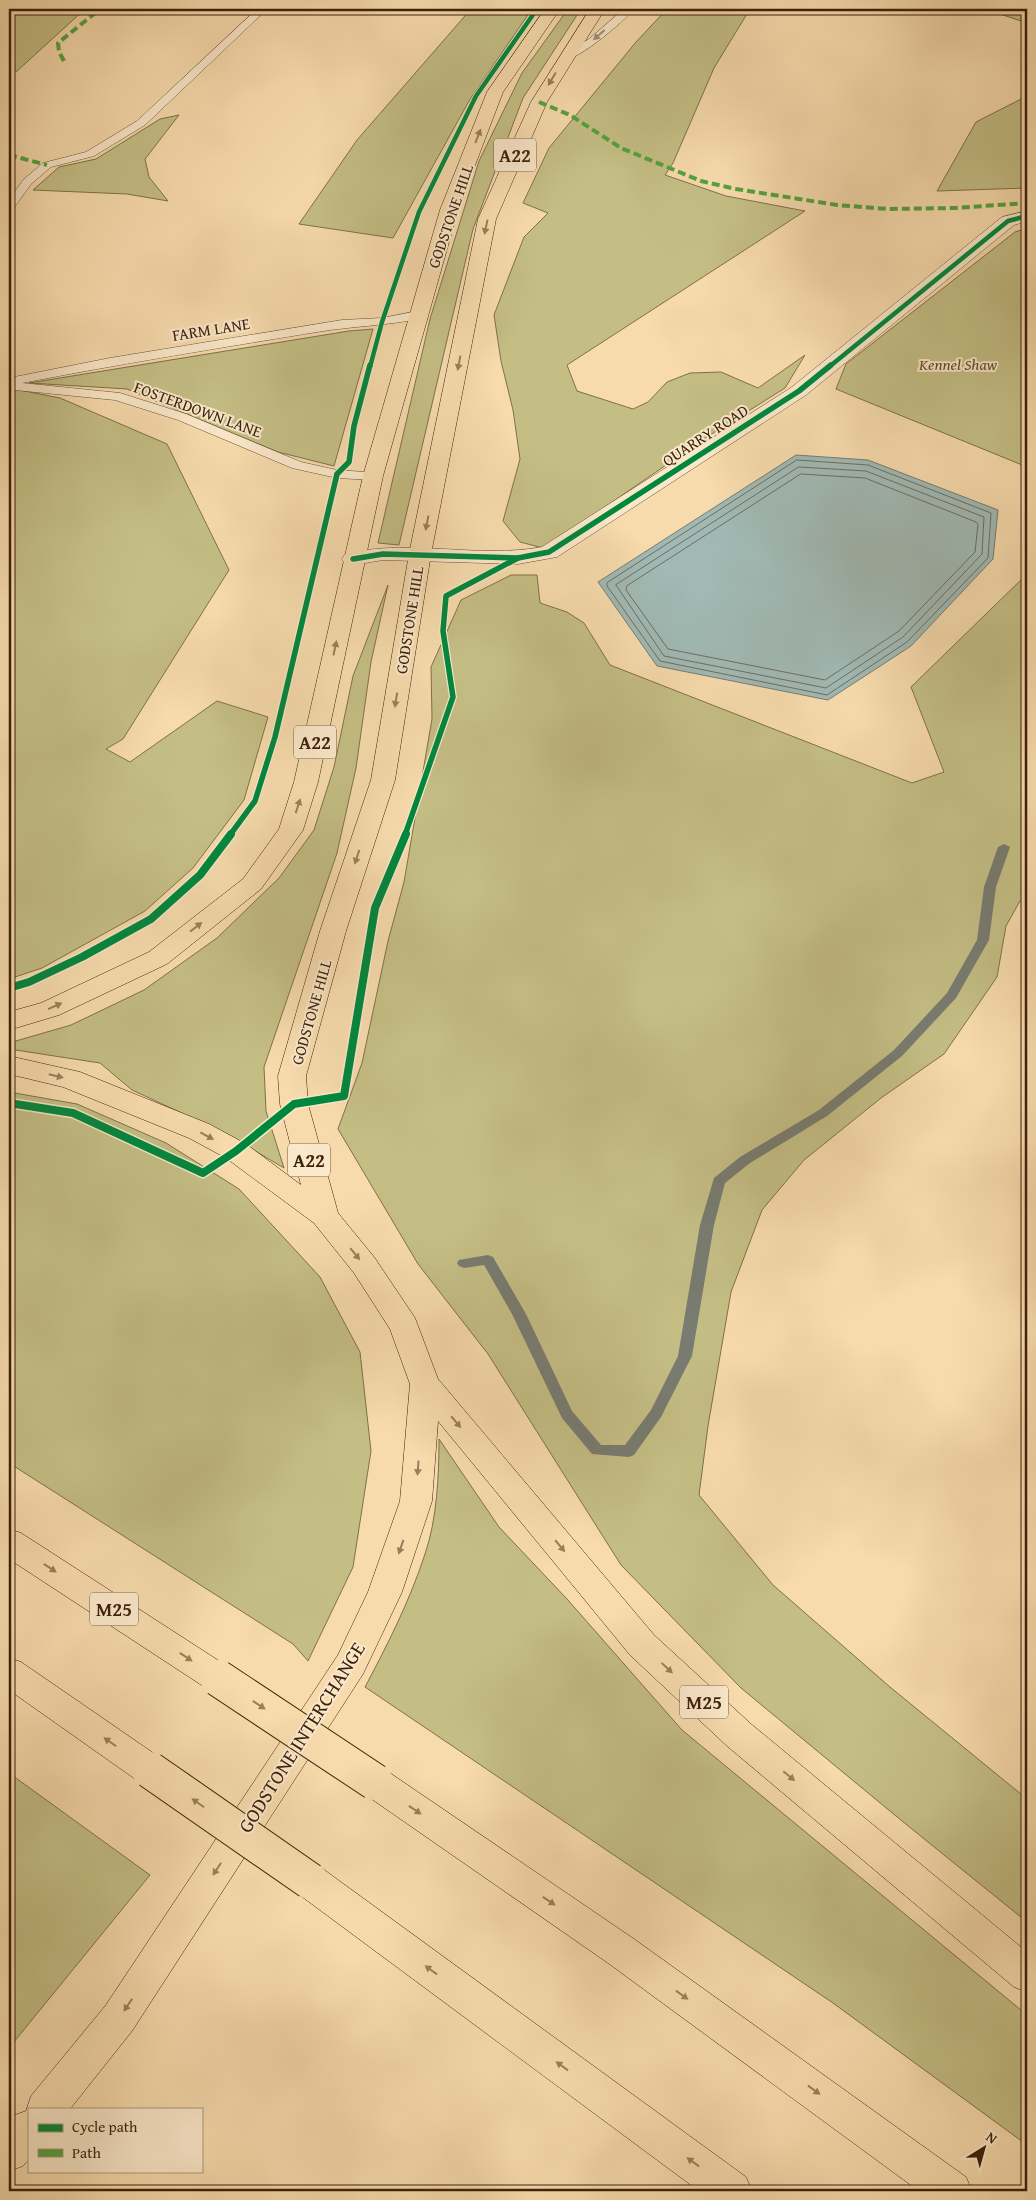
<svg xmlns="http://www.w3.org/2000/svg" width="1036" height="2200" viewBox="0 0 1036 2200" font-family="'Gentium Book Plus',serif">
  <style>
    .green { fill: #c4be85; stroke: #807048 }
    .water { fill: #a0b9b4; stroke: #787c71 }
    .lines { fill: none; stroke-linecap: round; stroke-linejoin: round }
    .shore { stroke: #6e6d60; stroke-width: 1 }
    .stream { fill: #787c71; fill-rule: evenodd }
    .lane-casing { stroke: #6b5034; stroke-width: 1 }
    .street-casing { stroke: #6b5034; stroke-width: 1 }
    .highway-casing { stroke: #3c210c; stroke-width: 1 }
    .lane { fill: #fae8ca; fill-rule: evenodd }
    .street { fill: #fae8ca; fill-rule: evenodd }
    .highway { fill: #f7dbad; fill-rule: evenodd }
    .highway-bridge-casing { stroke: #3c210c; stroke-width: 38; stroke-linecap: butt }
    .highway-bridge { stroke: #f7dbad; stroke-width: 36 }
    .quiet { stroke: #54a23e; stroke-width: 4; stroke-dasharray: 8 4; stroke-linecap: butt }
    .cycleway-far2-casing { stroke: #fae8ca; stroke-width: 6 }
    .cycleway-far1-casing { stroke: #fae8ca; stroke-width: 8 }
    .cycleway-casing { stroke: #fae8ca; stroke-width: 11 }
    .cycleway-far2 { stroke: #00873e; stroke-width: 4.5 }
    .cycleway-far1 { stroke: #00873e; stroke-width: 5.5 }
    .cycleway { stroke: #00873e; stroke-width: 8 }
    .oneway { fill: #a48e74 }
    .oneway2 { fill: #9a7e5c }
    .labels { text-anchor: middle; dominant-baseline: central; stroke-width: 4; stroke-linejoin: round; paint-order: stroke }
    .far-street-label { font-size: 16px; fill: #3c210c; stroke: #fae8ca }
    .far-park-label { font-size: 16px; font-style: italic; fill: #5e482a; stroke: #fae8ca }
    .shield { fill: #fae8ca; stroke: #755d45; stroke-width: 1 }
    .shield-label { font-size: 19px; font-weight: bold; fill: #3c210c }
    .street-label { font-size: 20px; fill: #3c210c; stroke: #fae8ca }
  </style>
  <rect width="100%" height="100%" fill="#f7dbad"/>
  <filter id="stains"><feTurbulence type="fractalNoise" baseFrequency=".004" numOctaves="4"/><feColorMatrix values="0 0 0 0 .2 0 0 0 0 .09 0 0 0 0 .02 0 0 0 .5 -.17"/></filter>
  <radialGradient id="worn" r=".72"><stop offset=".6" stop-color="#630" stop-opacity="0"/><stop offset="1" stop-color="#630" stop-opacity=".3"/></radialGradient>
  <!-- green -->
  <g class="green">
    <polygon points="9,9 85,9 16,72 9,71"/>
    <polygon points="471,9 532,9 469,101 393,238 299,224 357,140"/>
    <polygon points="568,9 581,9 523,98 473,229 399,545 378,543 430,319 479,161 522,73"/>
    <polygon points="667,9 750,9 714,68 673,163 665,175 726,196 805,211 567,365 577,391 633,409 648,402 667,382 690,373 721,372 758,388 805,355 785,388 710,435 564,535 543,548 520,542 503,521 520,459 513,410 501,361 494,315 524,237 548,213 523,203 549,148 636,42"/>
    <polygon points="985,9 1027,9 1027,23"/>
    <polygon points="1027,96 1027,188 937,191 976,122"/>
    <polygon points="179,115 145,159 149,177 168,201 127,194 33,190 59,167 96,159 160,119"/>
    <polygon points="1027,228 1027,467 836,389 846,364 1015,232"/>
    <polygon points="373,329 334,466 278,452 127,389 29,383 349,331"/>
    <polygon points="9,388 60,398 167,444 229,570 123,739 106,749 130,762 217,701 268,717 244,800 193,868 145,911 42,968 9,979"/>
    <polygon points="1027,574 1027,899 1020,901 1006,926 997,977 944,1054 881,1098 804,1160 762,1210 731,1292 708,1426 699,1495 773,1585 890,1687 1027,1799 1027,1922 902,1821 741,1688 621,1565 488,1354 418,1264 338,1129 362,1063 388,941 404,882 432,719 431,667 461,600 511,575 537,575 540,603 567,612 584,623 610,665 912,783 944,772 911,687"/>
    <polygon points="388,585 371,662 356,768 337,853 264,1067 266,1111 284,1168 223,1132 132,1090 100,1063 9,1049 9,1043 71,1025 144,990 217,938 279,878 314,830 334,767 353,676"/>
    <polygon points="9,1092 77,1104 166,1143 239,1189 320,1277 360,1352 371,1451 353,1567 308,1661 293,1644 9,1463"/>
    <path d="M439,1439L499,1527L567,1599L682,1730L1027,2015V2145L833,2003L365,1687C388,1644 410,1600 425,1554C437,1519 439,1476 439,1439Z"/>
    <polygon points="9,1773 150,1875 9,2048"/>
  </g>
  <!-- water -->
  <polygon class="water" points="796,455 868,460 998,510 993,559 911,646 828,700 657,666 598,582"/>
  <g class="lines">
    <!-- shore -->
    <g class="shore">
      <polygon points="797,460 868,465 991,513 988,558 907,642 827,695 660,661 607,586 607,583"/>
      <polygon points="799,467 866,471 984,517 982,554 903,637 826,688 664,656 616,585"/>
      <polygon points="801,474 865,478 976,522 978,524 975,552 899,631 825,680 668,649 626,590 627,586"/>
    </g>
    <!-- stream -->
    <polygon class="stream" points="1004,844 1010,847 996,887 989,940 956,998 902,1056 827,1116 750,1163 725,1183 714,1225 692,1356 661,1417 634,1455 629,1457 592,1454 562,1418 512,1314 484,1265 464,1268 459,1266 457,1263 459,1260 488,1255 493,1257 526,1314 572,1411 601,1445 625,1445 651,1410 678,1356 700,1225 714,1178 740,1157 819,1110 894,1050 947,993 977,940 984,887 998,847"/>
    <defs>
      <g id="lane">
        <polygon points="257,9 267,9 145,125 94,156 51,167 31,184 13,209 9,210 9,200 23,180 43,163 86,152 137,121"/>
        <path d="M624,9H634C624,21 576,63 561,60V56L589,39Z"/>
        <path d="M418,311L424,315L422,318C387,326 352,326 317,332C219,348 120,364 22,383L120,393L186,414L301,462L337,470L378,473L379,476L378,479L373,480L337,478L292,468L178,420L115,400L15,390L9,386V378L110,358L342,320L382,318Z"/>
      </g>
      <path id="street" d="M1027,211V221L1014,225L806,395L557,557L518,564L383,560L353,565L345,564L342,559L345,554C410,538 477,559 542,547L792,387L1002,217Z"/>
      <g id="highway">
        <polygon points="545,9 560,9 503,92 458,210 383,476 318,782 303,830 261,889 167,964 59,1015 9,1030 9,1012 41,1003 149,952 243,879 279,829 294,782 363,476 440,210 487,92"/>
        <polygon points="590,9 605,9 547,102 496,219 431,554 395,780 346,931 306,1076 308,1104 338,1213 374,1257 415,1318 438,1379 654,1635 751,1724 1027,1952 1027,1992 1014,1987 727,1746 630,1655 438,1421 432,1501 402,1592 363,1674 132,2031 70,2109 29,2109 29,2159 23,2166 9,2171 9,2123 15,2115 26,2111 31,2096 106,2005 338,1655 368,1592 400,1501 410,1384 390,1329 354,1273 314,1223 226,1158 189,1138 63,1087 9,1074 9,1056 80,1072 209,1124 246,1144 301,1185 280,1104 278,1076 320,931 371,780 409,554 478,219 531,102"/>
        <polygon points="9,1529 21,1533 230,1668 235,1678 230,1688 218,1692 206,1688 9,1559"/>
        <polygon points="9,1658 21,1662 162,1759 168,1770 162,1781 150,1785 138,1781 9,1690"/>
        <polygon points="375,1767 387,1771 634,1939 966,2177 972,2191 919,2191 608,1963 363,1793 357,1782 363,1771"/>
        <polygon points="310,1865 323,1869 746,2177 752,2191 699,2191 297,1893 292,1881 297,1869"/>
      </g>
    </defs>
    <!-- lane casing -->
    <use href="#lane" class="lane-casing"/>
    <!-- street casing -->
    <use href="#street" class="street-casing"/>
    <!-- highway casing -->
    <use href="#highway" class="highway-casing"/>
    <!-- lane -->
    <use href="#lane" class="lane"/>
    <!-- street -->
    <use href="#street" class="street"/>
    <!-- highway -->
    <use href="#highway" class="highway"/>
    <defs>
      <g id="highway-bridge">
        <polyline points="218,1678 375,1782"/>
        <polyline points="150,1770 310,1881"/>
      </g>
    </defs>
    <!-- highway-bridge casing -->
    <use href="#highway-bridge" class="highway-bridge-casing"/>
    <!-- highway-bridge -->
    <use href="#highway-bridge" class="highway-bridge"/>
    <!-- quiet -->
    <g class="quiet">
      <polyline points="64,61 59,52 58,43 100,9"/>
      <polyline points="539,102 570,115 621,148 701,181 736,189 837,205 888,209 955,208 1027,203"/>
      <polyline points="9,155 47,165"/>
    </g>
    <defs>
      <g id="cycleway-far2">
        <polyline points="370,367 382,322 419,212 476,96 537,9"/>
        <polyline points="829,367 1008,221 1027,216"/>
      </g>
      <g id="cycleway-far1">
        <polyline points="353,559 383,554 518,558 549,552 799,391 831,365"/>
        <polyline points="230,835 255,801 275,737 337,474 349,462 354,426 370,365"/>
        <polyline points="405,835 453,697 443,631 446,596 518,558"/>
      </g>
      <g id="cycleway">
        <polyline points="9,988 29,982 82,957 151,919 200,875 231,834"/>
        <polyline points="9,1103 73,1113 203,1173 236,1151 294,1104 344,1096 375,908 406,834"/>
      </g>
    </defs>
    <!-- cycleway-far2 casing -->
    <use href="#cycleway-far2" class="cycleway-far2-casing"/>
    <!-- cycleway-far1 casing -->
    <use href="#cycleway-far1" class="cycleway-far1-casing"/>
    <!-- cycleway casing -->
    <use href="#cycleway" class="cycleway-casing"/>
    <!-- cycleway-far2 -->
    <use href="#cycleway-far2" class="cycleway-far2"/>
    <!-- cycleway-far1 -->
    <use href="#cycleway-far1" class="cycleway-far1"/>
    <!-- cycleway -->
    <use href="#cycleway" class="cycleway"/>
  </g>
  <!-- one-way arrows -->
  <defs><path id="oneway-solid" d="M-6-.8H1V-3.2L6.5 0L1 3.2V.8H-6Z" transform="scale(1.25)"/></defs>
  <use class="oneway" href="#oneway-solid" transform="translate(599 35) rotate(139)"/>
  <g class="oneway2">
    <use href="#oneway-solid" transform="translate(552 79) rotate(121)"/>
    <use href="#oneway-solid" transform="translate(478 136) rotate(-69)"/>
    <use href="#oneway-solid" transform="translate(486 227) rotate(102)"/>
    <use href="#oneway-solid" transform="translate(459 363) rotate(101)"/>
    <use href="#oneway-solid" transform="translate(427 523) rotate(101)"/>
    <use href="#oneway-solid" transform="translate(335 648) rotate(-78)"/>
    <use href="#oneway-solid" transform="translate(396 700) rotate(99)"/>
    <use href="#oneway-solid" transform="translate(298 806) rotate(-72)"/>
    <use href="#oneway-solid" transform="translate(357 857) rotate(108)"/>
    <use href="#oneway-solid" transform="translate(196 927) rotate(-38)"/>
    <use href="#oneway-solid" transform="translate(55 1006) rotate(-24)"/>
    <use href="#oneway-solid" transform="translate(56 1076) rotate(13)"/>
    <use href="#oneway-solid" transform="translate(207 1136) rotate(28)"/>
    <use href="#oneway-solid" transform="translate(355 1254) rotate(51)"/>
    <use href="#oneway-solid" transform="translate(456 1422) rotate(50)"/>
    <use href="#oneway-solid" transform="translate(418 1468) rotate(94)"/>
    <use href="#oneway-solid" transform="translate(560 1546) rotate(50)"/>
    <use href="#oneway-solid" transform="translate(401 1547) rotate(109)"/>
    <use href="#oneway-solid" transform="translate(50 1568) rotate(33)"/>
    <use href="#oneway-solid" transform="translate(186 1657) rotate(34)"/>
    <use href="#oneway-solid" transform="translate(667 1668) rotate(43)"/>
    <use href="#oneway-solid" transform="translate(259 1705) rotate(33)"/>
    <use href="#oneway-solid" transform="translate(110 1742) rotate(-145)"/>
    <use href="#oneway-solid" transform="translate(789 1776) rotate(40)"/>
    <use href="#oneway-solid" transform="translate(198 1803) rotate(-145)"/>
    <use href="#oneway-solid" transform="translate(415 1810) rotate(34)"/>
    <use href="#oneway-solid" transform="translate(217 1869) rotate(123)"/>
    <use href="#oneway-solid" transform="translate(549 1901) rotate(34)"/>
    <use href="#oneway-solid" transform="translate(431 1970) rotate(-144)"/>
    <use href="#oneway-solid" transform="translate(682 1995) rotate(36)"/>
    <use href="#oneway-solid" transform="translate(128 2005) rotate(123)"/>
    <use href="#oneway-solid" transform="translate(562 2066) rotate(-144)"/>
    <use href="#oneway-solid" transform="translate(814 2090) rotate(36)"/>
    <use href="#oneway-solid" transform="translate(693 2162) rotate(-144)"/>
  </g>
  <g class="labels">
    <!-- far-street labels -->
    <g class="far-street-label">
      <text transform="translate(450 216) rotate(-71)">GODSTONE HILL</text>
      <text transform="translate(211 329) rotate(-9)">FARM LANE</text>
      <text transform="translate(198 409) rotate(20)">FOSTERDOWN LANE</text>
      <text transform="translate(705 435) rotate(-33)">QUARRY ROAD</text>
      <text transform="translate(409 620) rotate(-81)">GODSTONE HILL</text>
      <text transform="translate(311 1012) rotate(-74)">GODSTONE HILL</text>
    </g>
    <!-- far-park labels -->
    <g class="far-park-label">
      <text x="958" y="364">Kennel Shaw</text>
    </g>
    <!-- shield labels -->
    <g class="shield">
      <rect x="494" y="138.5" width="42" height="33" rx="4"/>
      <rect x="294" y="725.5" width="42" height="33" rx="4"/>
      <rect x="288" y="1143.5" width="42" height="33" rx="4"/>
      <rect x="90" y="1592.5" width="48" height="33" rx="4"/>
      <rect x="680" y="1685.5" width="48" height="33" rx="4"/>
    </g>
    <g class="shield-label">
      <text x="515" y="155">A22</text>
      <text x="315" y="742">A22</text>
      <text x="309" y="1160">A22</text>
      <text x="114" y="1609">M25</text>
      <text x="704" y="1702">M25</text>
    </g>
    <!-- street labels -->
    <g class="street-label">
      <text transform="translate(301 1737) rotate(-58)">GODSTONE INTERCHANGE</text>
    </g>
  </g>
  <!-- margin -->
  <rect width="1036" height="2200" fill="none" stroke="#f7dbad" stroke-width="30"/>
  <rect x="10" y="10" width="1016" height="2180" fill="none" stroke="#3c210c" stroke-width="2.5"/>
  <rect x="15" y="15" width="1006" height="2170" fill="none" stroke="#3c210c"/>
  <!-- legend -->
  <rect x="28" y="2108" width="175" height="65" fill="#fae8ca" stroke="#ae987e"/>
  <rect x="38" y="2124" width="25" height="8" fill="#00873e" stroke="#ae987e"/>
  <text x="72" y="2132" font-size="15" fill="#3c210c">Cycle path</text>
  <rect x="38" y="2149" width="25" height="8" fill="#54a23e" stroke="#ae987e"/>
  <text x="72" y="2158" font-size="15" fill="#3c210c">Path</text>
  <!-- north arrow -->
  <g transform="translate(984 2148) rotate(37)" stroke="#fae8ca" stroke-width="4" paint-order="stroke">
  <path d="M0-4L9 19L0 12L-9 19Z" fill="#3c210c"/>
  <text y="-8" font-size="14" font-weight="bold" text-anchor="middle" fill="#3c210c">N</text>
  </g>
  <rect width="100%" height="100%" filter="url(#stains)"/>
  <rect width="100%" height="100%" fill="url(#worn)"/>
</svg>
